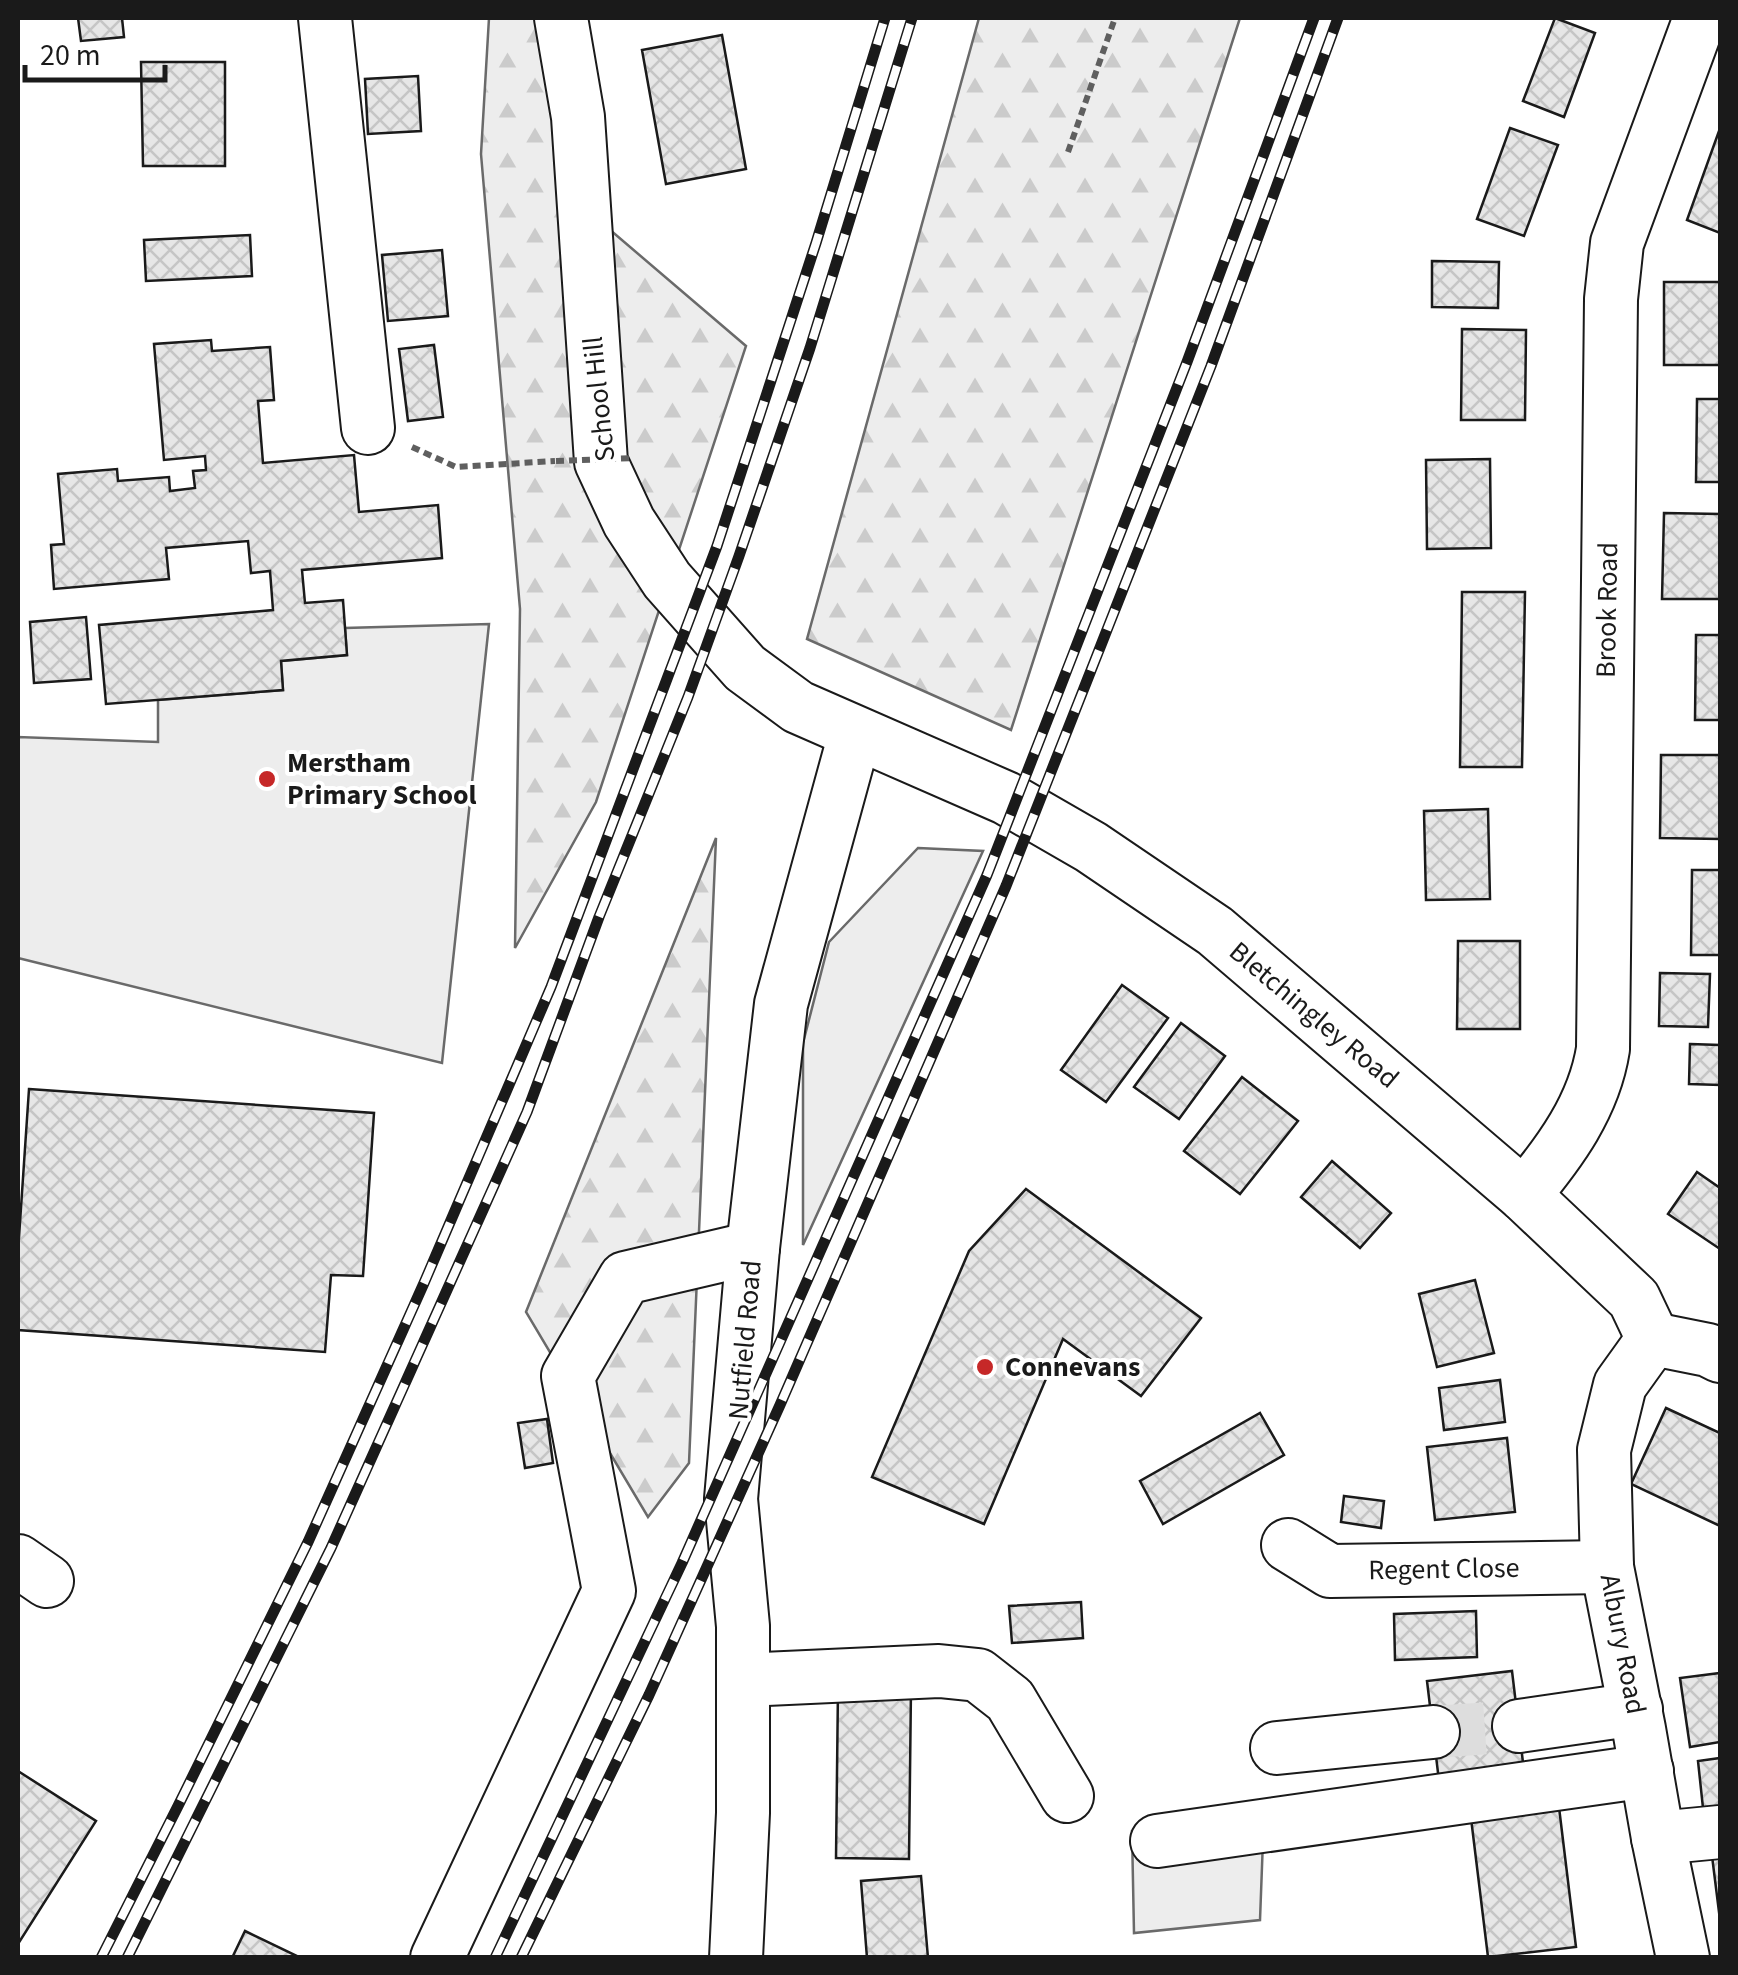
<svg xmlns="http://www.w3.org/2000/svg" width="1738" height="1975" viewBox="0 0 1738 1975" font-family="'Source Sans 3',sans-serif">
  <style>
    .built { fill: #ededed; stroke: #6a6a6a; stroke-width: 2.5 }
    .forest { fill: url(#forest-firs); stroke: #6a6a6a; stroke-width: 2.5 }
    .building { fill: url(#building-cross-hatch); stroke: #1a1a1a; stroke-width: 2.5 }
    .lines { fill: none; stroke-linecap: round; stroke-linejoin: round }
    .minor-tunnel { stroke: #ddd; stroke-width: 52; stroke-dasharray: 52 26; stroke-linecap: butt }
    .minor-casing { stroke: #1a1a1a; stroke-width: 56 }
    .path { stroke: #5f5f5f; stroke-width: 6; stroke-dasharray: 8 5; stroke-linecap: butt }
    .minor { stroke: #fff; stroke-width: 52 }
    .rail-casing { stroke: #1a1a1a; stroke-width: 11 }
    .rail { stroke: #fff; stroke-width: 8; stroke-dasharray: 22; stroke-linecap: butt }
    .path-bridge { stroke: #5f5f5f; stroke-width: 6; stroke-dasharray: 8 5; stroke-linecap: butt }
    .poi-dot { fill: #c62828; stroke: #fff; stroke-width: 4 }
    .labels { text-anchor: middle; dominant-baseline: central; stroke-width: 8; stroke-linejoin: round; paint-order: stroke }
    .street-label { font-size: 28px; fill: #1a1a1a; stroke: #fff }
    .poi-label { font-size: 28px; font-weight: bold; fill: #1a1a1a; stroke: #fff; text-anchor: start }
  </style>
  <defs>
    <pattern id="forest-firs" width="22" height="20" patternUnits="userSpaceOnUse" patternTransform="scale(2.5)"><rect width="22" height="20" fill="#ededed"/><path d="M5 1l3.5 6h-7zM16 11l3.5 6h-7z" fill="#cbcbcb"/></pattern>
    <pattern id="building-cross-hatch" width="8" height="8" patternUnits="userSpaceOnUse" patternTransform="scale(2.5)"><rect width="8" height="8" fill="#e6e6e6"/><path d="M0 0l8 8M0 8l8-8" fill="none" stroke="#c5c5c5"/></pattern>
  </defs>
  <rect width="100%" height="100%" fill="#fff"/>
  <!-- built -->
  <g class="built">
    <polygon points="489,624 442,1063 18,958 18,737 158,742 158,700 283,690 281,661 347,655 345,628"/>
    <polygon points="918,848 983,851 803,1245 803,1043 829,942"/>
    <polygon points="1264,1813 1260,1920 1134,1933 1132,1831"/>
  </g>
  <!-- forest -->
  <g class="forest">
    <polygon points="489,18 536,18 609,229 746,346 596,802 515,948 520,609 481,154"/>
    <polygon points="979,18 1240,18 1011,730 807,639"/>
    <polygon points="716,838 689,1463 648,1517 526,1312"/>
  </g>
  <!-- building -->
  <g class="building">
    <polygon points="78,18 122,18 124,37 81,41"/>
    <polygon points="1555,18 1595,33 1564,117 1523,101"/>
    <polygon points="722,35 746,169 666,184 642,50"/>
    <polygon points="141,62 225,62 225,166 143,166"/>
    <polygon points="418,76 421,131 368,134 365,79"/>
    <polygon points="1510,128 1558,145 1524,236 1477,219"/>
    <polygon points="1719,131 1720,131 1720,233 1687,220"/>
    <polygon points="250,235 252,276 146,281 144,240"/>
    <polygon points="442,250 448,316 388,321 382,255"/>
    <polygon points="1432,261 1499,262 1498,308 1432,307"/>
    <rect x="1664" y="282" width="56" height="83"/>
    <polygon points="1462,329 1526,330 1525,420 1461,420"/>
    <polygon points="211,340 212,351 270,347 274,400 258,401 263,463 354,455 359,512 438,505 442,558 302,570 305,603 343,600 347,655 281,661 283,690 106,704 99,625 273,610 270,571 251,573 248,541 166,548 169,579 54,589 51,545 64,544 58,474 117,469 118,481 169,477 170,491 195,488 193,471 206,470 205,456 164,460 154,344"/>
    <polygon points="434,345 443,417 408,421 399,349"/>
    <polygon points="1697,399 1720,399 1720,482 1696,482"/>
    <polygon points="1490,459 1491,548 1427,549 1426,460"/>
    <polygon points="1664,513 1720,514 1720,599 1662,599"/>
    <polygon points="1462,592 1525,592 1522,767 1460,767"/>
    <polygon points="86,617 91,679 34,683 30,622"/>
    <polygon points="1696,635 1720,635 1720,720 1695,720"/>
    <polygon points="1661,755 1720,755 1720,839 1660,838"/>
    <polygon points="1488,809 1490,899 1426,900 1424,811"/>
    <polygon points="1692,870 1720,870 1720,955 1691,955"/>
    <polygon points="1458,941 1520,941 1520,1029 1457,1029"/>
    <polygon points="1660,973 1710,974 1708,1027 1659,1026"/>
    <polygon points="1122,985 1168,1018 1106,1102 1061,1070"/>
    <polygon points="1181,1023 1225,1056 1179,1119 1134,1087"/>
    <polygon points="1690,1044 1720,1045 1720,1085 1689,1084"/>
    <polygon points="1242,1077 1298,1121 1240,1194 1184,1151"/>
    <polygon points="29,1089 374,1113 363,1276 331,1275 325,1352 18,1330 18,1252"/>
    <polygon points="1332,1161 1391,1213 1360,1248 1301,1197"/>
    <polygon points="1697,1172 1720,1188 1720,1249 1668,1214"/>
    <polygon points="1026,1189 1201,1318 1141,1396 1063,1339 984,1524 872,1477 969,1251"/>
    <polygon points="1475,1280 1494,1353 1437,1367 1419,1294"/>
    <polygon points="1500,1380 1505,1422 1444,1430 1439,1388"/>
    <polygon points="1666,1408 1720,1433 1720,1526 1631,1484"/>
    <polygon points="1260,1413 1284,1455 1163,1524 1140,1481"/>
    <polygon points="547,1419 553,1463 525,1468 518,1423"/>
    <polygon points="1507,1438 1515,1512 1435,1520 1427,1447"/>
    <polygon points="1344,1496 1384,1501 1381,1528 1341,1522"/>
    <polygon points="1081,1602 1083,1638 1012,1643 1009,1606"/>
    <polygon points="1476,1611 1477,1657 1395,1660 1394,1614"/>
    <polygon points="1512,1671 1524,1771 1439,1781 1427,1681"/>
    <polygon points="1720,1673 1720,1742 1690,1747 1680,1678"/>
    <polygon points="838,1688 911,1688 909,1859 836,1858"/>
    <polygon points="1720,1758 1720,1806 1703,1808 1698,1761"/>
    <polygon points="18,1771 96,1821 18,1944"/>
    <polygon points="1558,1799 1576,1947 1488,1957 1470,1810"/>
    <polygon points="1720,1846 1720,1920 1711,1848"/>
    <polygon points="921,1876 928,1958 867,1958 861,1881"/>
    <polygon points="245,1931 297,1956 297,1958 232,1958"/>
  </g>
  <g class="lines">
    <!-- minor-tunnel -->
    <polyline class="minor-tunnel" points="1433,1732 1519,1726"/>
    <defs>
      <g id="minor">
        <polyline points="325,18 368,428"/>
        <polyline points="561,18 578,117 601,462 629,522 667,580 745,668 798,707 1006,798 1091,847 1215,931 1524,1195 1634,1299 1653,1339"/>
        <path d="M1524,1195C1560,1152 1594,1106 1603,1049L1611,299L1617,243L1700,18"/>
        <polyline points="1653,1339 1620,1385 1604,1450 1607,1567 1639,1729 1658,1838 1683,1958"/>
        <polyline points="1653,1339 1708,1350 1720,1356"/>
        <polyline points="1288,1545 1330,1571 1607,1567"/>
        <polyline points="18,1561 47,1581"/>
        <polyline points="743,1680 939,1671 978,1675 1010,1700 1067,1796"/>
        <polyline points="1519,1726 1636,1709"/>
        <polyline points="1277,1748 1433,1732"/>
        <polyline points="1658,1838 1720,1832"/>
        <polyline points="1157,1841 1647,1771"/>
        <polyline points="437,1958 609,1591 568,1376 625,1278 753,1248"/>
        <polyline points="736,1958 743,1813 743,1626 731,1499 753,1248 781,1004 855,734"/>
      </g>
    </defs>
    <!-- minor casing -->
    <use href="#minor" class="minor-casing"/>
    <!-- path -->
    <g class="path">
      <polyline points="1068,152 1115,18"/>
      <polyline points="412,447 456,467 555,461"/>
    </g>
    <!-- minor -->
    <use href="#minor" class="minor"/>
    <defs>
      <g id="rail">
        <polyline points="101,1958 178,1806 308,1542 424,1283 551,987 717,546 816,243 885,18"/>
        <polyline points="127,1958 331,1548 527,1112 599,917 688,697 739,556 810,348 912,18"/>
        <polyline points="495,1958 682,1563 987,875 1187,362 1314,18"/>
        <polyline points="521,1958 649,1695 780,1405 1006,886 1211,366 1338,18"/>
      </g>
    </defs>
    <!-- rail casing -->
    <use href="#rail" class="rail-casing"/>
    <!-- rail -->
    <use href="#rail" class="rail"/>
    <!-- path-bridge -->
    <polyline class="path-bridge" points="556,461 633,458"/>
  </g>
  <!-- markers -->
  <g class="poi-dot">
    <circle cx="267" cy="779" r="10"/>
    <circle cx="985" cy="1367" r="10"/>
  </g>
  <g class="labels">
    <!-- street labels -->
    <g class="street-label">
      <text transform="translate(599 399) rotate(-96)">School Hill</text>
      <text transform="translate(1607 610) rotate(-89)">Brook Road</text>
      <text transform="translate(1314 1015) rotate(40)">Bletchingley Road</text>
      <text transform="translate(745 1340) rotate(-85)">Nutfield Road</text>
      <text transform="translate(1444 1569) rotate(-1)">Regent Close</text>
      <text transform="translate(1623 1644) rotate(79)">Albury Road</text>
    </g>
    <!-- poi labels -->
    <g class="poi-label">
      <text x="287" y="763">Merstham<tspan x="287" dy="32">Primary School</tspan></text>
      <text x="1005" y="1367">Connevans</text>
    </g>
  </g>
  <!-- border -->
  <rect width="1738" height="1975" fill="none" stroke="#1a1a1a" stroke-width="40"/>
  <!-- scale -->
  <path d="M25 65v15h140v-15" fill="none" stroke="#1a1a1a" stroke-width="5"/>
  <text x="40" y="65" font-size="30" fill="#1a1a1a" stroke="#ffffff" stroke-width="8" paint-order="stroke">20 m</text>
</svg>
